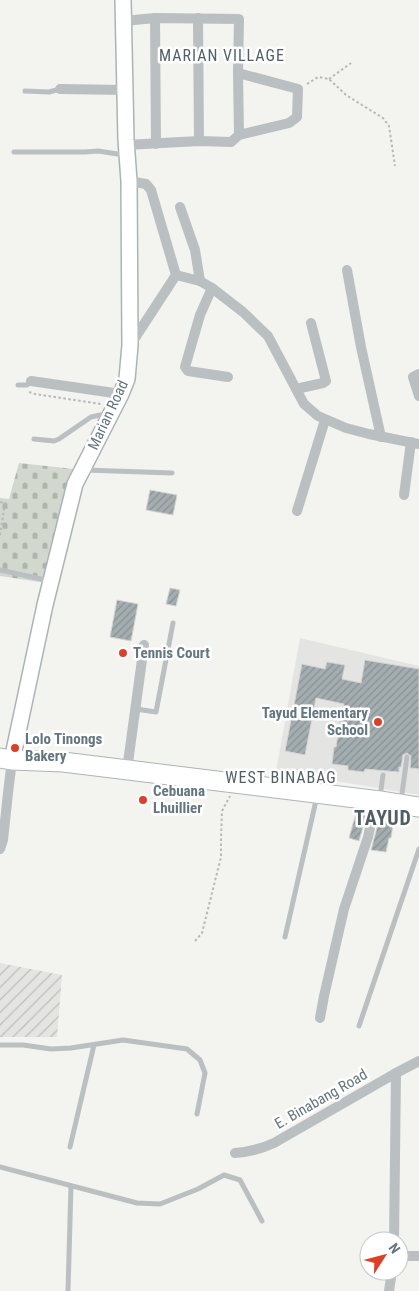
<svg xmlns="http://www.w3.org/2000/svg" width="419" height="1291" viewBox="0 0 419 1291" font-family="'Roboto Condensed',sans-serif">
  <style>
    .built { fill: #e4e5e3 }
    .industrial { fill: url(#industrial-furrows) }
    .cemetery { fill: url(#cemetery-stones) }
    .building { fill: url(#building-hatch); stroke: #d5d4d2 }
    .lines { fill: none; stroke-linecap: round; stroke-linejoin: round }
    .secondary-casing { stroke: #acb3b6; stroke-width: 18 }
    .highway-casing { stroke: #afb4b6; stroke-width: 21 }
    .path { stroke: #b6b9bb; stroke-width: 2; stroke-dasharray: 2.5 2.5; stroke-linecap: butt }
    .lane { stroke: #babfc1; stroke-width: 5 }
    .street { stroke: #babfc1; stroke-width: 10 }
    .secondary { stroke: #fff; stroke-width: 15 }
    .highway { stroke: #fff; stroke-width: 19 }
    .poi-dot { fill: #d9412a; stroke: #fff; stroke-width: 2 }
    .labels { text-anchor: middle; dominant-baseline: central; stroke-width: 5; stroke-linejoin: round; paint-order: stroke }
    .street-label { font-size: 15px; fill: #64767f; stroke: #fff }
    .poi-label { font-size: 15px; font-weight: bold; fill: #64767f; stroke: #fff; text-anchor: start }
    .neighbourhood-label { font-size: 16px; letter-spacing: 1px; fill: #515e65; stroke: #fff }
    .district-label { font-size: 20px; font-weight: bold; letter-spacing: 1px; fill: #515e65; stroke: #fff }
  </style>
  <defs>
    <pattern id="industrial-furrows" width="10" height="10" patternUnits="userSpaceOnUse" patternTransform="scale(1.25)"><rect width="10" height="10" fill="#e4e5e3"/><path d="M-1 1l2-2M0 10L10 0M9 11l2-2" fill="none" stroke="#bcbebd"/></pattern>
    <pattern id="cemetery-stones" width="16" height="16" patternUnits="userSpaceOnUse" patternTransform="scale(1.25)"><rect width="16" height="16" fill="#d3d8cf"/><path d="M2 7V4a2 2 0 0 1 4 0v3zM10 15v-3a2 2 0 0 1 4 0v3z" fill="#afb4ad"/></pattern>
    <pattern id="building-hatch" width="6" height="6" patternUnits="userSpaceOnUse" patternTransform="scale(1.25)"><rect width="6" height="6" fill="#a4adb0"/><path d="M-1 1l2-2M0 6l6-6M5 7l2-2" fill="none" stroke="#899194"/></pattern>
  </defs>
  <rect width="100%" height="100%" fill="#f3f3ef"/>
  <!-- built -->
  <polygon class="built" points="300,638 419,666 419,795 276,771"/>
  <!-- industrial -->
  <polygon class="industrial" points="0,963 62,975 57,1037 0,1037"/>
  <!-- cemetery -->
  <polygon class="cemetery" points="19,463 74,469 46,583 0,576 0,498 9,499"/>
  <!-- building -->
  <g class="building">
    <polygon points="150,490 177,495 173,515 146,510"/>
    <polygon points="170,588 180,590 176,606 166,604"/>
    <polygon points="117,600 138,604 131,641 110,637"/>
    <polygon points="365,660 419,669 419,769 410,768 411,756 407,753 403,755 401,767 399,767 399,772 365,769 364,772 348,770 348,766 332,764 334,747 336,747 340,721 342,721 344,704 316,698 305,755 285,751 302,664 325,669 327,662 345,665 342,679 361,683"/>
    <polygon points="356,813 366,816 359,841 349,838"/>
    <polygon points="379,820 393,824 391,838 389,838 386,852 371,850"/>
  </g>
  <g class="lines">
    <defs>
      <polyline id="secondary" points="12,760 45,605 75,484 121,394 127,379 130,345 129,181 126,140 123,0"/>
      <polyline id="highway" points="0,758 12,760 63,762 380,801 419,807"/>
    </defs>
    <!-- secondary casing -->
    <use href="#secondary" class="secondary-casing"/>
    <!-- highway casing -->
    <use href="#highway" class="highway-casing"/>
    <!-- path -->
    <g class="path">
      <polyline points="329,79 351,63"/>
      <polyline points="307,84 318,77 329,79 346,95 383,118 389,126 395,166"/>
      <polyline points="29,392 35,394 101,404"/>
      <polyline points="0,502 5,503 0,535"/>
      <polyline points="195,941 202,933 221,857 221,839 222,811 230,796"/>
    </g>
    <!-- lane -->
    <g class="lane">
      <polyline points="25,91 49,92 60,89"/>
      <polyline points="14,152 85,152 98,151 124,155"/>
      <polyline points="18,385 27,385 31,381"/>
      <polyline points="34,439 54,441 59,439 91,417 100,415 108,417"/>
      <polyline points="85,470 172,473"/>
      <polyline points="0,570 50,581"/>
      <polyline points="136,709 156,712 173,623"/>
      <polyline points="380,797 383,775"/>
      <polyline points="401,801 407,757"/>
      <polyline points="285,937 317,796"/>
      <polyline points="359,1026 419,849"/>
      <polyline points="0,1045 23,1045 51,1049 71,1048 123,1040 187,1049 200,1060 205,1073 197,1114"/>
      <polyline points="70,1147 94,1045"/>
      <polyline points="0,1167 137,1203 160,1204 198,1189 224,1175 240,1180 262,1221"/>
      <polyline points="68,1291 71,1186"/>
    </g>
    <!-- street -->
    <g class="street">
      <polyline points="155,18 156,144"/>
      <polyline points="198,18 199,141"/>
      <polyline points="124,21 155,18 239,19 238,73 239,135"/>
      <polyline points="60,89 125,90"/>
      <polyline points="126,145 199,141 231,142 239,135 289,123 297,117 298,89 238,73"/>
      <polyline points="129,181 146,184 151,190 176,275 131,344"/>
      <polyline points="180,207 195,250 200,281"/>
      <polyline points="347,270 361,347 381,437"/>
      <polyline points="176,275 200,281 212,288 243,312 268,336 304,404 318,416 346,428 369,434 419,444"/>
      <polyline points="212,288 200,315 185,367 188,371 228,377"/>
      <polyline points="419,374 413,377 419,396"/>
      <polyline points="31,381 121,394"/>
      <polyline points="296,389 323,383 326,381 311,323"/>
      <polyline points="404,495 411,442"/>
      <polyline points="297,511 325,420"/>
      <polyline points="127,770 144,645"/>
      <polyline points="0,849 3,840 8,793 12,760"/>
      <polyline points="320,1018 324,996 344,909 368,837 376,800"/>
      <path d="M235,1153C249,1152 261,1149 274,1143L396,1073L419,1061"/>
      <polyline points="394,1241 396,1073"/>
      <polyline points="399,1256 419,1256"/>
      <polyline points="389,1291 392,1271"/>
    </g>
    <!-- secondary -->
    <use href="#secondary" class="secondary"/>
    <!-- highway -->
    <use href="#highway" class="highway"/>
  </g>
  <!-- markers -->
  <g class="poi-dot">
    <circle cx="123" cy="653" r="5"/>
    <circle cx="378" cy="722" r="5"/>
    <circle cx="15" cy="748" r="5"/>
    <circle cx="143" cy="800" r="5"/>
  </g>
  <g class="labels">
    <!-- street labels -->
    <g class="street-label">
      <text transform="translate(108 415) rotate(-65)">Marian Road</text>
      <text transform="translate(321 1099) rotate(-30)">E. Binabang Road</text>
    </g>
    <!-- poi labels -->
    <g class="poi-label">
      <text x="133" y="653">Tennis Court</text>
      <text x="368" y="713" text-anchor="end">Tayud Elementary<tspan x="368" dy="17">School</tspan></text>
      <text x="25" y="739">Lolo Tinongs<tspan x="25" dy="17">Bakery</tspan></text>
      <text x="153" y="791">Cebuana<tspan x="153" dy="17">Lhuillier</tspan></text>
    </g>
    <!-- neighbourhood labels -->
    <g class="neighbourhood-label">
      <text x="222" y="55">MARIAN VILLAGE</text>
      <text x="281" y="777">WEST BINABAG</text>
    </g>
    <!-- district labels -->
    <g class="district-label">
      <text x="383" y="818">TAYUD</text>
    </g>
  </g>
  <!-- north arrow -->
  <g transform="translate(384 1256) rotate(54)"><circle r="24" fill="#ffffff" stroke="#c1c8cc"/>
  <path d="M0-4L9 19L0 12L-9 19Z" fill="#d9412a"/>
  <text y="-8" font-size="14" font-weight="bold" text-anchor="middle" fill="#64767f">N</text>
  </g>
</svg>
